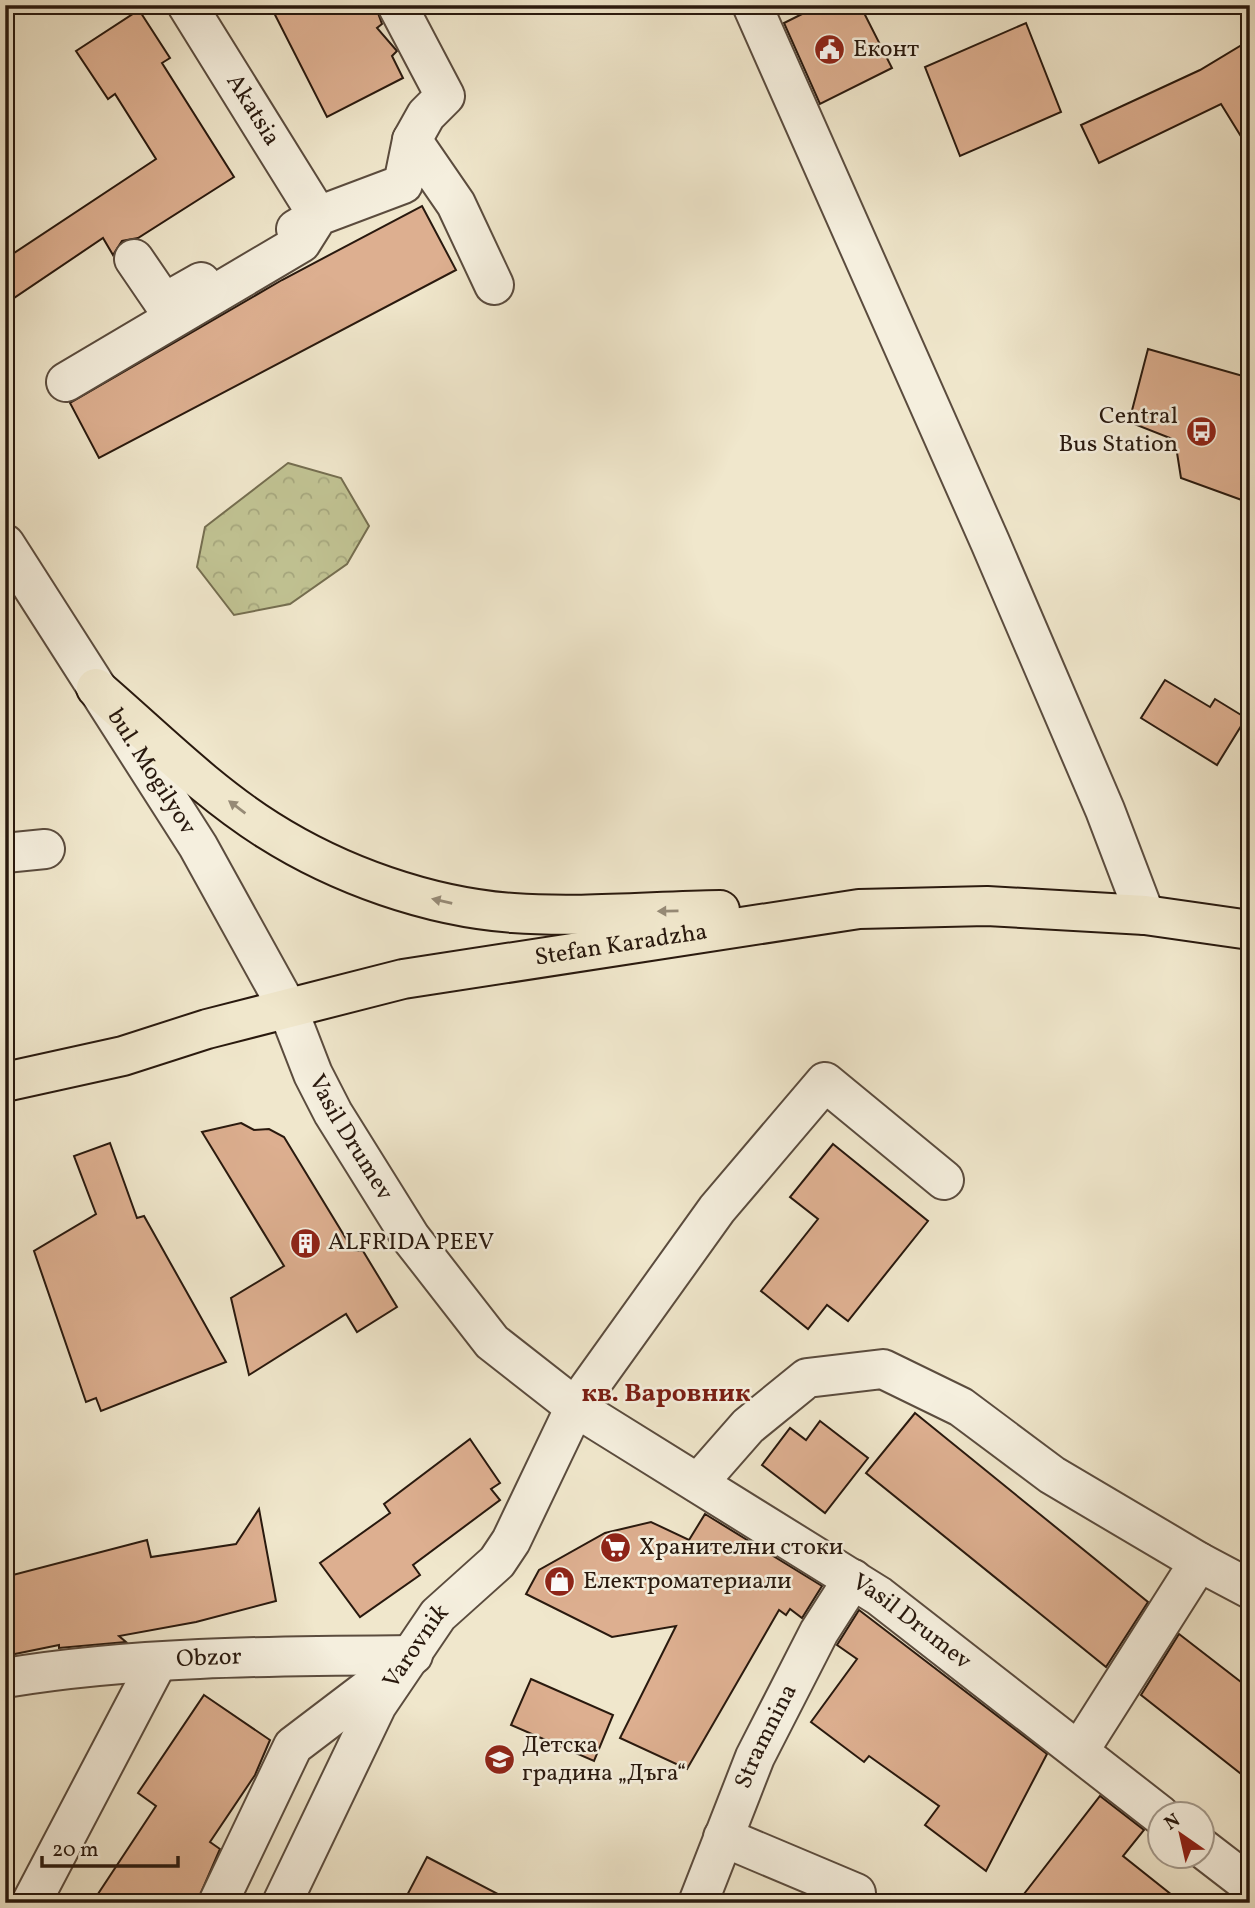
<svg xmlns="http://www.w3.org/2000/svg" width="1255" height="1908" viewBox="0 0 1255 1908" font-family="Vollkorn,serif">
  <style>
    .forest { fill: url(#forest-crowns); stroke: #756e50; stroke-width: 2 }
    .building { fill: #ddaf90; stroke: #29190e; stroke-width: 2 }
    .lines { fill: none; stroke-linecap: round; stroke-linejoin: round }
    .minor-casing { stroke: #5b4c3e; stroke-width: 42 }
    .major-casing { stroke: #29190e; stroke-width: 42 }
    .minor { stroke: #f5efde; stroke-width: 38 }
    .major { stroke: #f0e7cc; stroke-width: 38 }
    .oneway { fill: #968a76 }
    .labels { text-anchor: middle; dominant-baseline: central; stroke-width: 5; stroke-linejoin: round; paint-order: stroke }
    .poi-label { font-size: 24px; fill: #29190e; stroke: #f5efde; text-anchor: start }
    .street-label { font-size: 24px; fill: #29190e; stroke: #f5efde }
    .neighbourhood-label { font-size: 26px; font-weight: bold; fill: #7a1f14; stroke: #f5efde }
  </style>
  <defs>
    <pattern id="forest-crowns" width="20" height="18" patternUnits="userSpaceOnUse" patternTransform="scale(1.75)"><rect width="20" height="18" fill="#c1c393"/><path d="M2 6a3 3 0 1 1 6 0M12 15a3 3 0 1 1 6 0" fill="none" stroke="#a6a77e"/></pattern>
  </defs>
  <rect width="100%" height="100%" fill="#f0e7cc"/>
  <filter id="stains"><feTurbulence type="fractalNoise" baseFrequency=".00286" numOctaves="4"/><feColorMatrix values="0 0 0 0 .2 0 0 0 0 .09 0 0 0 0 .02 0 0 0 .5 -.17"/></filter>
  <radialGradient id="worn" r=".72"><stop offset=".6" stop-color="#630" stop-opacity="0"/><stop offset="1" stop-color="#630" stop-opacity=".3"/></radialGradient>
  <!-- forest -->
  <polygon class="forest" points="288,463 341,478 369,526 347,564 290,604 234,615 197,567 205,527"/>
  <!-- building -->
  <g class="building">
    <polygon points="270,5 375,5 382,24 377,28 397,51 392,56 403,78 327,117"/>
    <polygon points="820,5 860,5 892,68 820,104 784,23"/>
    <polygon points="139,10 170,58 162,63 234,177 138,238 122,241 113,255 103,238 5,304 5,259 156,159 115,94 108,99 76,51"/>
    <polygon points="1026,23 1061,112 960,156 925,67"/>
    <polygon points="1250,40 1250,151 1221,104 1099,163 1081,125 1200,70"/>
    <polygon points="422,206 456,270 99,458 70,403 282,280"/>
    <polygon points="1148,349 1250,378 1250,503 1181,478 1175,440 1129,422"/>
    <polygon points="1165,680 1210,707 1215,699 1246,718 1217,765 1141,718"/>
    <polygon points="241,1123 254,1130 269,1129 284,1137 353,1250 363,1251 397,1307 357,1332 346,1314 249,1375 231,1298 284,1266 202,1132"/>
    <polygon points="110,1143 137,1218 144,1216 226,1362 101,1411 96,1398 86,1402 34,1251 96,1214 74,1156"/>
    <polygon points="833,1144 928,1221 848,1321 827,1305 808,1329 761,1291 818,1219 790,1197"/>
    <polygon points="915,1413 1148,1602 1106,1667 866,1473"/>
    <polygon points="820,1421 868,1458 825,1513 762,1465 790,1428 806,1440"/>
    <polygon points="470,1439 500,1483 491,1489 500,1500 413,1565 420,1575 360,1617 320,1563 390,1513 384,1504"/>
    <polygon points="259,1509 276,1601 196,1622 119,1636 126,1642 59,1648 59,1645 5,1656 5,1577 147,1540 151,1557 236,1544"/>
    <polygon points="705,1514 822,1586 802,1618 790,1609 786,1615 779,1610 687,1769 620,1738 676,1626 612,1637 526,1594 539,1570 605,1533 651,1522 689,1540"/>
    <polygon points="859,1610 1047,1754 986,1871 925,1825 939,1806 869,1756 864,1762 811,1722 857,1659 837,1645"/>
    <polygon points="1179,1634 1250,1689 1250,1781 1141,1695"/>
    <polygon points="531,1679 613,1715 594,1761 511,1725"/>
    <polygon points="204,1695 270,1740 255,1775 210,1842 220,1849 197,1902 92,1903 156,1806 138,1793"/>
    <polygon points="1100,1796 1144,1830 1123,1856 1182,1903 1017,1903"/>
    <polygon points="427,1857 515,1903 403,1903"/>
  </g>
  <g class="lines">
    <defs>
      <g id="minor">
        <path id="s1" d="M187,5L318,216L296,229"/>
        <polyline points="397,5 445,96 426,115 412,140"/>
        <polyline points="752,5 990,542 1105,810 1145,915"/>
        <polyline points="134,259 164,303 201,282"/>
        <polyline points="66,382 301,243 318,216 403,184 412,140 456,204 494,285"/>
        <path id="s2" d="M5,544L198,846L287,1007L313,1074L333,1113L411,1238L492,1342L575,1407L879,1596L1160,1815"/>
        <polyline points="5,853 45,849"/>
        <polyline points="698,1483 748,1426 807,1378 883,1369 961,1407 1052,1475 1199,1562 1079,1751"/>
        <polyline points="1199,1562 1250,1589"/>
        <path id="s3" d="M5,1678C139,1656 277,1656 413,1655"/>
        <polyline points="723,1837 856,1893 852,1903"/>
        <polyline points="1202,1848 1250,1885"/>
        <polyline points="31,1903 157,1663"/>
        <polyline points="218,1903 293,1746 389,1673"/>
        <path id="s4" d="M282,1903L377,1705L438,1615L497,1562L511,1541L575,1407L717,1209L825,1082L944,1180"/>
        <path id="s5" d="M698,1903L755,1757L819,1632L853,1579"/>
      </g>
      <g id="major">
        <path d="M96,688C152,736 206,791 268,830C339,875 429,907 513,913C579,918 653,911 720,910"/>
        <path id="s6" d="M5,1082L123,1056L207,1029L403,979L859,909L987,906L1145,915L1250,930"/>
      </g>
    </defs>
    <!-- minor casing -->
    <use href="#minor" class="minor-casing"/>
    <!-- major casing -->
    <use href="#major" class="major-casing"/>
    <!-- minor -->
    <use href="#minor" class="minor"/>
    <!-- major -->
    <use href="#major" class="major"/>
  </g>
  <!-- one-way arrows -->
  <defs><path id="oneway-solid" d="M-6-.8H1V-3.2L6.5 0L1 3.2V.8H-6Z" transform="scale(1.75)"/></defs>
  <g class="oneway">
    <use href="#oneway-solid" transform="translate(237 807) rotate(-143)"/>
    <use href="#oneway-solid" transform="translate(442 901) rotate(-167)"/>
    <use href="#oneway-solid" transform="translate(668 911) rotate(179)"/>
  </g>
  <!-- icons -->
  <defs>
    <symbol id="civic-disc" viewBox="-11 -11 22 22"><circle r="9.5" fill="#8f2418" stroke="#f5efde"/><path d="M-.6-6.5H3V-4.5H.6V-3L4-1V1h2V6H-6V1h2V-1L-.6-3ZM-1.2 2.5V6h2.4V2.5Z" fill="#fff"/></symbol>
    <symbol id="bus-disc" viewBox="-11 -11 22 22"><circle r="9.5" fill="#8f2418" stroke="#f5efde"/><path d="M-5-6H5V4H4V6H2V4H-2V6H-4V4H-5ZM-3.5-4V0h7V-4ZM-3.5 1.2v1.5H-2V1.2ZM2 1.2v1.5H3.5V1.2Z" fill="#fff"/></symbol>
    <symbol id="building-disc" viewBox="-11 -11 22 22"><circle r="9.5" fill="#8f2418" stroke="#f5efde"/><path d="M-4-6H4V6H1V3H-1V6H-4ZM-2.5-4.3h1.7v1.8h-1.7ZM.8-4.3h1.7v1.8H.8ZM-2.5-1h1.7V.8h-1.7ZM.8-1h1.7V.8H.8Z" fill="#fff"/></symbol>
    <symbol id="supermarket-disc" viewBox="-11 -11 22 22"><circle r="9.5" fill="#8f2418" stroke="#f5efde"/><path d="M-6-5.5h2.5l.6 2H6L4.5 2H-2.5L-4.4-4H-6ZM-1.5 3.2a1.3 1.3 0 1 0 .1 0ZM3 3.2a1.3 1.3 0 1 0 .1 0Z" fill="#fff"/></symbol>
    <symbol id="shop-disc" viewBox="-11 -11 22 22"><circle r="9.5" fill="#8f2418" stroke="#f5efde"/><path d="M-5-2.5h2.3a2.7 3.5 0 0 1 5.4 0H5L5.5 6h-11ZM-1.5-2.5h3a1.5 2.3 0 0 0-3 0Z" fill="#fff"/></symbol>
    <symbol id="school-disc" viewBox="-11 -11 22 22"><circle r="9.5" fill="#8f2418" stroke="#f5efde"/><path d="M0-5L7-2L0 1L-7-2ZM-4 1L0 2.5L4 1V4Q0 6-4 4Z" fill="#fff"/></symbol>
  </defs>
  <g fill-rule="evenodd">
    <use href="#civic-disc" x="812" y="32" width="35" height="35"/>
    <use href="#bus-disc" x="1184" y="414" width="35" height="35"/>
    <use href="#building-disc" x="288" y="1226" width="35" height="35"/>
    <use href="#supermarket-disc" x="598" y="1530" width="35" height="35"/>
    <use href="#shop-disc" x="542" y="1564" width="35" height="35"/>
    <use href="#school-disc" x="482" y="1742" width="35" height="35"/>
  </g>
  <g class="labels">
    <!-- poi labels -->
    <g class="poi-label">
      <text x="853" y="50">Еконт</text>
      <text x="1178" y="417" text-anchor="end">Central<tspan x="1178" dy="28">Bus Station</tspan></text>
      <text x="328" y="1243">ALFRIDA PEEV</text>
      <text x="639" y="1548">Хранителни стоки</text>
      <text x="583" y="1582">Електроматериали</text>
      <text x="522" y="1746">Детска<tspan x="522" dy="28">градина „Дъга“</tspan></text>
    </g>
    <!-- street labels -->
    <g class="street-label">
      <text stroke="none"><textPath href="#s1" startOffset="124">Akatsia</textPath></text>
      <text stroke="none"><textPath href="#s2" startOffset="271">bul. Mogilyov</textPath></text>
      <text stroke="none"><textPath href="#s6" startOffset="632">Stefan Karadzha</textPath></text>
      <text stroke="none"><textPath href="#s2" startOffset="688">Vasil Drumev</textPath></text>
      <text stroke="none"><textPath href="#s2" startOffset="1442">Vasil Drumev</textPath></text>
      <text stroke="none"><textPath href="#s4" startOffset="290">Varovnik</textPath></text>
      <text stroke="none"><textPath href="#s3" startOffset="205">Obzor</textPath></text>
      <text stroke="none"><textPath href="#s5" startOffset="180">Stramnina</textPath></text>
    </g>
    <!-- neighbourhood labels -->
    <g class="neighbourhood-label">
      <text x="666" y="1394">кв. Варовник</text>
    </g>
  </g>
  <!-- margin -->
  <rect width="1255" height="1908" fill="none" stroke="#f0e7cc" stroke-width="28"/>
  <rect x="7" y="7" width="1241" height="1894" fill="none" stroke="#29190e" stroke-width="3.5"/>
  <rect x="14" y="14" width="1227" height="1880" fill="none" stroke="#29190e" stroke-width="2"/>
  <!-- north arrow -->
  <g transform="translate(1181 1835) rotate(326)"><circle r="33" fill="#f5efde" stroke="#a3998b" stroke-width="2"/>
  <path d="M0-5L12 26L0 18L-12 26Z" fill="#8f2418"/>
  <text y="-10" font-size="19" font-weight="bold" text-anchor="middle" fill="#29190e">N</text>
  </g>
  <!-- scale -->
  <path d="M42 1856v10h136v-10" fill="none" stroke="#29190e" stroke-width="3.5"/>
  <text x="52" y="1856" font-size="21" fill="#29190e" stroke="#f5efde" stroke-width="5" paint-order="stroke">20 m</text>
  <rect width="100%" height="100%" filter="url(#stains)"/>
  <rect width="100%" height="100%" fill="url(#worn)"/>
</svg>
